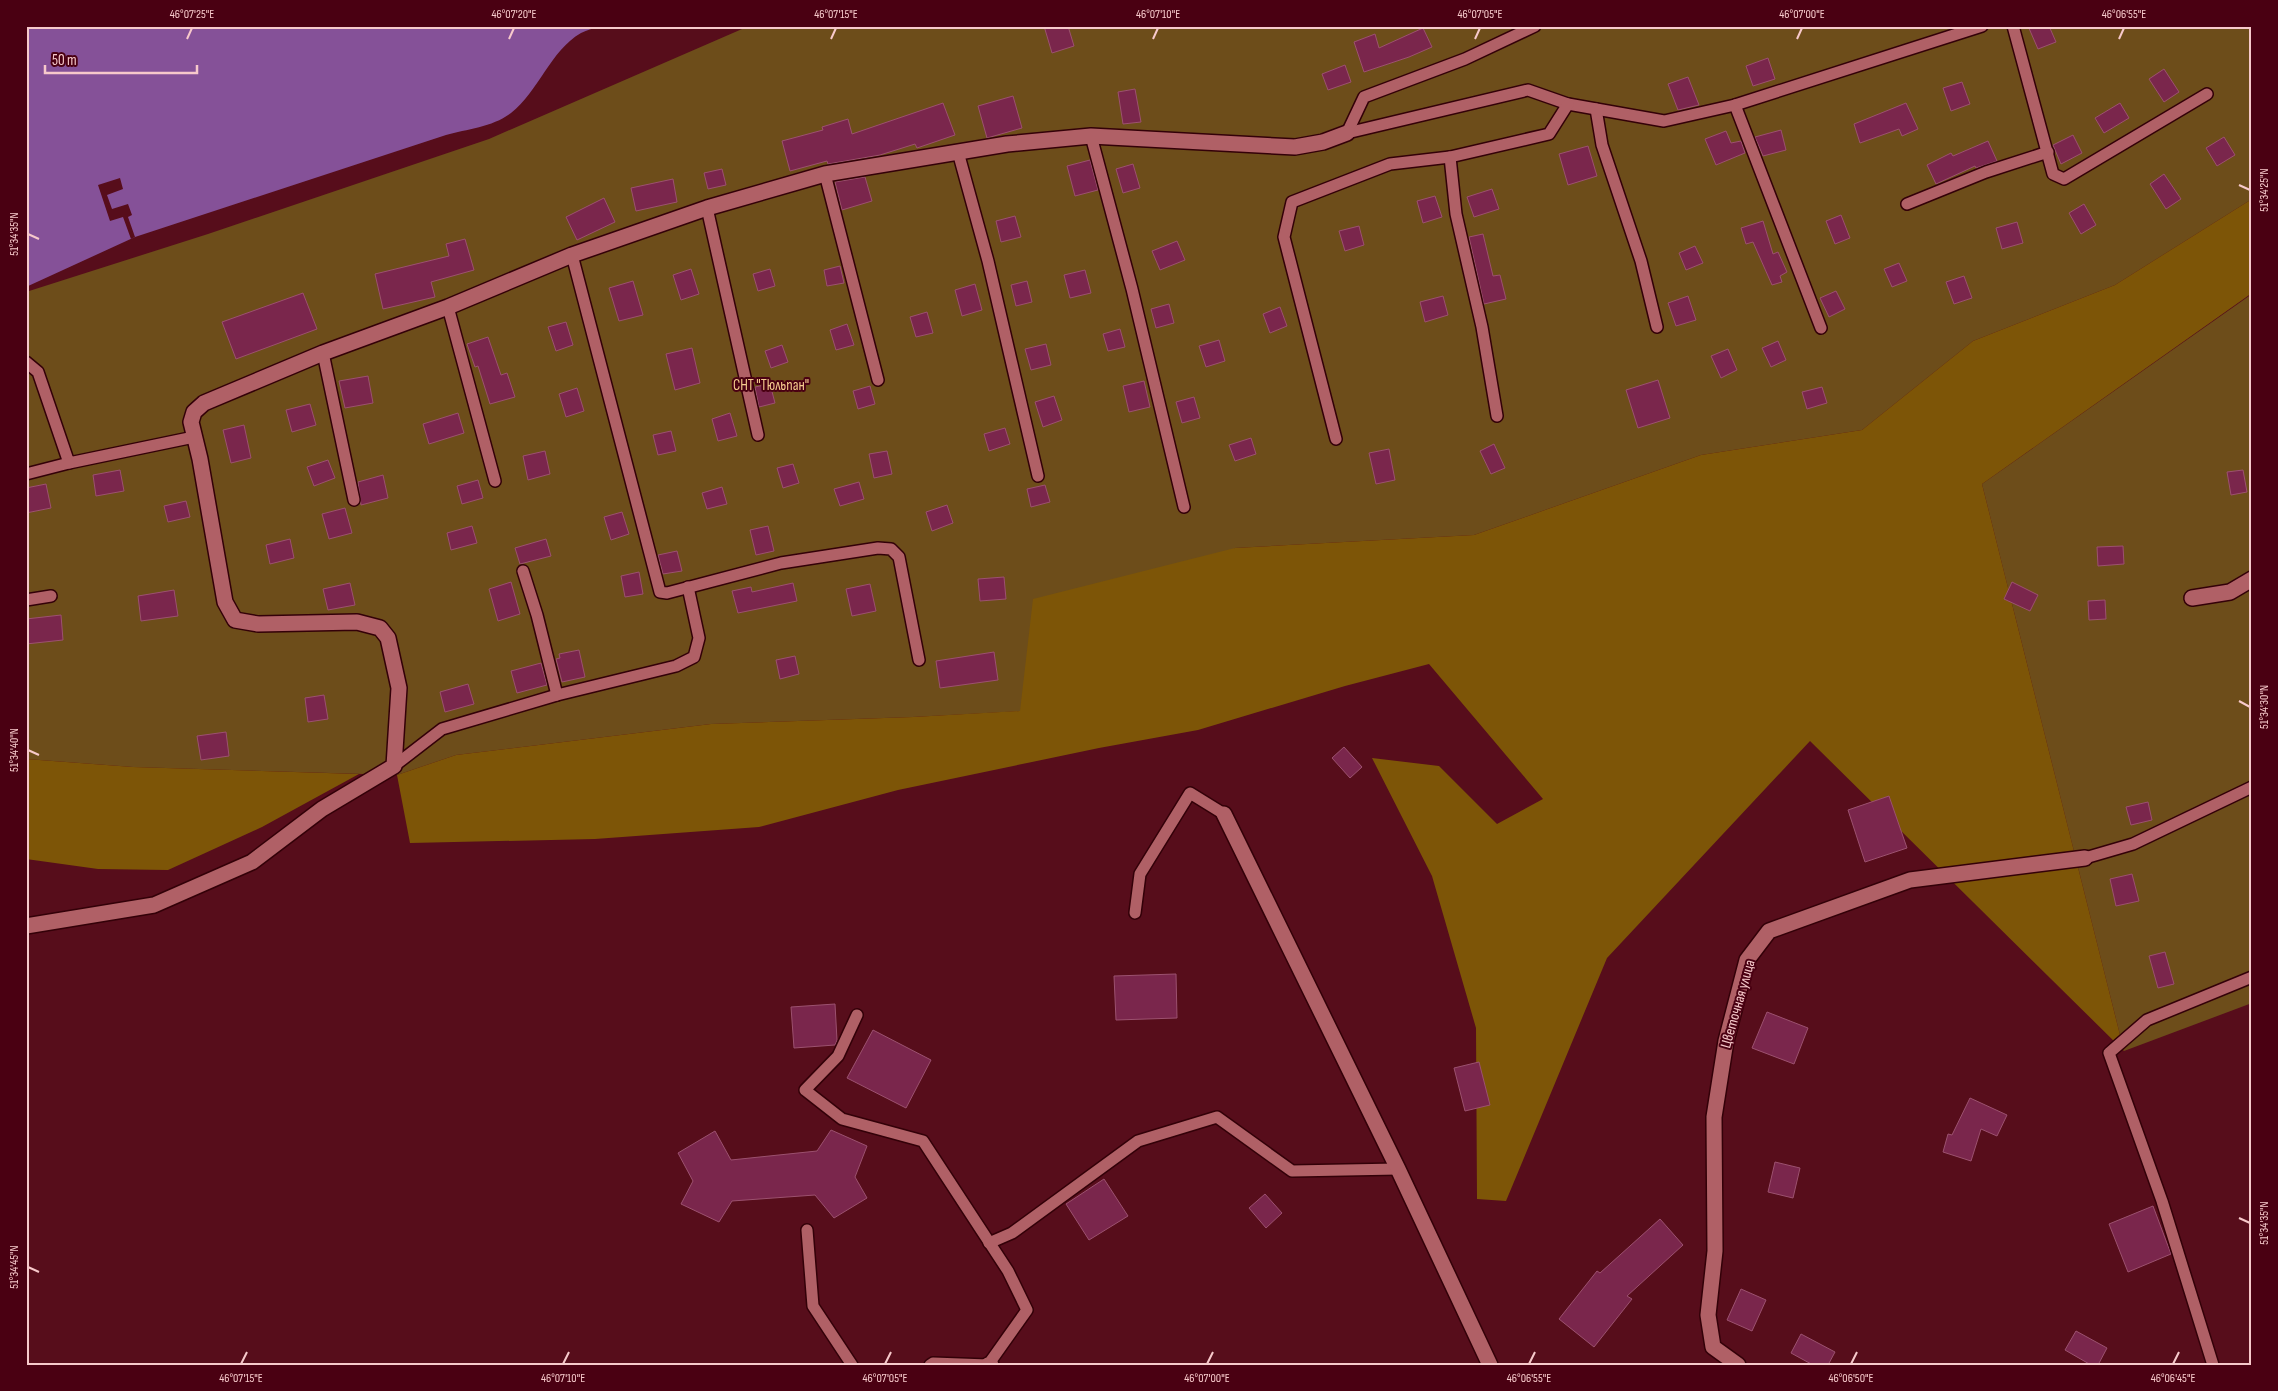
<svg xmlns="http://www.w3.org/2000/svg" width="2278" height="1391" viewBox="0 0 2278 1391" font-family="'Sofia Sans Condensed',sans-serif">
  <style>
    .green { fill: #6d4d1a }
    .forest { fill: #7d5507 }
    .water { fill: #855198 }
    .pier { fill: #570d1b }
    .building { fill: #7a264c; stroke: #9c516f }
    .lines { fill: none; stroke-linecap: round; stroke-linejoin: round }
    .lane-casing { stroke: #330008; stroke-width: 14 }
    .street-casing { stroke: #330008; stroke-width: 18 }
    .lane { stroke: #b06066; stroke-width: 11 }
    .street { stroke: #b06066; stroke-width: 15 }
    .ticks { fill: none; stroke: #f7c9cb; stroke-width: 2 }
    .labels { text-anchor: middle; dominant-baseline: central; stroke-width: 4; stroke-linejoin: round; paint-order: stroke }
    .park-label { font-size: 15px; fill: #f5cb8e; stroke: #4a0012 }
    .street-label { font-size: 15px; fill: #f7c9cb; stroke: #4a0012 }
    .neatline { fill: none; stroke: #f7c9cb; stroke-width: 2 }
    .ticks-label { font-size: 12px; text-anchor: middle; fill: #f7c9cb }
  </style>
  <rect width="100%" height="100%" fill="#570d1b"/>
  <!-- green -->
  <g class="green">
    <polygon points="749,26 2252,26 2252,199 2115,285 1973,341 1862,430 1701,455 1474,535 1235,548 1021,711 913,717 711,724 456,755 397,775 133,767 26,759 26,292 208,234 489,139"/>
    <polygon points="2252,294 2252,1003 2124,1051 1982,484"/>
  </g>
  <!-- forest -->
  <g class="forest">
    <polygon points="2252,199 2252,293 1982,484 2124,1051 1810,741 1607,958 1506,1201 1477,1199 1476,1028 1432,876 1372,758 1439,766 1497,824 1543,799 1429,664 1345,686 1198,730 1099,748 898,790 759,827 595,839 410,843 397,775 456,755 711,724 913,717 1020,711 1033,599 1235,548 1474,535 1701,455 1862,430 1973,341 2115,285"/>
    <polygon points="26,759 133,767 359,774 262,827 168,870 98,869 26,859"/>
  </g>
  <!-- water -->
  <path class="water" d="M26,26H599C594,28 587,30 581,33C550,51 539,91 511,113C493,127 467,129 446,135L135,237L26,287Z"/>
  <!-- pier -->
  <polygon class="pier" points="120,178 123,189 107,195 112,209 128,204 132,215 128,217 135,237 131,239 123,217 110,221 98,185"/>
  <!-- building -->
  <g class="building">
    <polygon points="1044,26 1068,26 1074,46 1052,53"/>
    <polygon points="2028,26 2049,26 2056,42 2038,49"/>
    <polygon points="1423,28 1432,47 1409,57 1364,72 1354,42 1375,34 1379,48"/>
    <polygon points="1768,58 1775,79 1753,86 1746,66"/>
    <polygon points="1345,65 1351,82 1328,90 1322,74"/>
    <polygon points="2164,69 2179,92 2164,102 2149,79"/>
    <polygon points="1688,77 1699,105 1678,110 1668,84"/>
    <polygon points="1962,82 1970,104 1951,111 1943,88"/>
    <polygon points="1135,89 1141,122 1123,124 1118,92"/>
    <polygon points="1013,96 1022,128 987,138 978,106"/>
    <polygon points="943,103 955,135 917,148 915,144 880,155 828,164 827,161 790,171 782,141 823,130 822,127 848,119 852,134"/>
    <polygon points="1906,103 1918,129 1902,136 1899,129 1860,143 1854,124"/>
    <polygon points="2120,103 2129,118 2104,133 2095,118"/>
    <polygon points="1781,130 1786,150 1763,156 1755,137"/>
    <polygon points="1726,131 1731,143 1741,141 1745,153 1716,165 1705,139"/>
    <polygon points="2073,135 2082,153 2061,164 2053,145"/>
    <polygon points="2224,137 2235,155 2217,166 2206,148"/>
    <polygon points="1988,141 1997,161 1976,168 1975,166 1936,184 1927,165 1951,153 1953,156"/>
    <polygon points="1588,146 1597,176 1568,185 1559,154"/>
    <polygon points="1090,160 1098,190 1075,196 1067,166"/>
    <polygon points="1133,164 1140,188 1123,193 1116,169"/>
    <polygon points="722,169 726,185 708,189 704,173"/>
    <polygon points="2164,174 2181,199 2166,209 2150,184"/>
    <polygon points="865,177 872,201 842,210 835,182"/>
    <polygon points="673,179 677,202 636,211 631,188"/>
    <polygon points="1492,189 1499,209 1474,217 1467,197"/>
    <polygon points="1435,196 1442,217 1423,223 1417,201"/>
    <polygon points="604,198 615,222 577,240 566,217"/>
    <polygon points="2084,204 2096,225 2081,234 2069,213"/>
    <polygon points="1841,215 1850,238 1835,244 1826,221"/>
    <polygon points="1015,216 1021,237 1001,242 996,221"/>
    <polygon points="1763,221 1773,254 1778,252 1787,272 1780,276 1782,282 1772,285 1753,242 1746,244 1741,228"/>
    <polygon points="2017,222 2023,243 2002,249 1996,228"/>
    <polygon points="1359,226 1364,245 1345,251 1339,231"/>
    <polygon points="1483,234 1493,276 1500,275 1506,299 1484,304 1469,237"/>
    <polygon points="465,239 474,270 431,282 435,297 383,309 375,274 449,256 446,244"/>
    <polygon points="1177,241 1185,260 1160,270 1152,251"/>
    <polygon points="1695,246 1703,263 1686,270 1679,253"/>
    <polygon points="1899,263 1907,281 1892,287 1884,269"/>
    <polygon points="840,266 844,283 827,286 824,270"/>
    <polygon points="691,269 699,294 681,300 673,275"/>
    <polygon points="770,269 775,286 758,291 753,274"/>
    <polygon points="1085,270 1091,293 1070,298 1064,275"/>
    <polygon points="1964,276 1972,298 1954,304 1946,282"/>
    <polygon points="633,281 643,315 619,321 609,288"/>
    <polygon points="1027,281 1032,302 1016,306 1011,285"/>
    <polygon points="975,284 982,310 962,316 955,290"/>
    <polygon points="1836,291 1845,309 1829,317 1820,298"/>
    <polygon points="303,293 317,329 236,359 222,322"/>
    <polygon points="1443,296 1448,315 1425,322 1420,302"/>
    <polygon points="1688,296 1696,320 1676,326 1668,303"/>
    <polygon points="1169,304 1174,323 1156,328 1151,309"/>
    <polygon points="1280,307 1287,326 1270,333 1263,314"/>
    <polygon points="927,312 933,333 916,337 910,317"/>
    <polygon points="566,322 573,345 556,351 548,327"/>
    <polygon points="847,324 854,345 836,350 830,330"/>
    <polygon points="1120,329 1125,347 1108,351 1103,334"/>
    <polygon points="488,337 501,375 507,373 515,397 490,404 478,366 475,367 467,344"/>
    <polygon points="1219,340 1225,361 1206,367 1199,346"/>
    <polygon points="1778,341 1786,360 1771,367 1762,348"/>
    <polygon points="1046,344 1051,365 1031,370 1025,349"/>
    <polygon points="782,345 788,362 771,368 765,351"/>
    <polygon points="692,348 700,383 675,390 666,354"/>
    <polygon points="1728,349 1737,370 1721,378 1711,356"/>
    <polygon points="368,376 373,403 345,408 339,381"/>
    <polygon points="1658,380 1670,418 1638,428 1626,390"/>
    <polygon points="1144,381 1150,407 1129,412 1123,386"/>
    <polygon points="770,384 775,403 759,407 755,387"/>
    <polygon points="870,386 875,404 858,409 853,391"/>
    <polygon points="1822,387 1827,403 1807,409 1802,392"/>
    <polygon points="577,388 584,411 566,417 559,394"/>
    <polygon points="1054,396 1062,420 1043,427 1035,402"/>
    <polygon points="1194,397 1200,418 1182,423 1176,402"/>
    <polygon points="310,404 316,425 292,432 286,410"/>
    <polygon points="458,413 464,433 429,444 423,424"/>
    <polygon points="730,413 737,436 718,441 712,419"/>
    <polygon points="244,425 251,458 231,463 223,430"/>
    <polygon points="1005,428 1010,444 989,451 984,434"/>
    <polygon points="671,431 676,451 658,455 653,435"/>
    <polygon points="1251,438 1256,454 1235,461 1229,445"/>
    <polygon points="1494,444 1505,468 1491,474 1480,451"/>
    <polygon points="1389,449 1395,480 1376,484 1369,453"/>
    <polygon points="545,451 550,474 528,480 523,456"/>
    <polygon points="887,451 892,474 874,478 869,454"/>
    <polygon points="328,460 335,478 314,486 307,467"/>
    <polygon points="793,464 799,483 783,488 777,468"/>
    <polygon points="120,470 124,491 96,496 93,475"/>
    <polygon points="2243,470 2247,492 2231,495 2227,472"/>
    <polygon points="383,475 388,498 361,505 358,482"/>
    <polygon points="478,480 483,498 462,504 457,486"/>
    <polygon points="859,482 864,499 840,506 834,489"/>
    <polygon points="46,484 51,508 26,513 26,488"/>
    <polygon points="1045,485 1050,502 1031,507 1027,489"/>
    <polygon points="722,487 727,504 707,509 702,493"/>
    <polygon points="186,501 190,517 168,522 164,506"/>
    <polygon points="947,505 953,523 932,531 926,512"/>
    <polygon points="345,508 352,533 329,539 322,514"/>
    <polygon points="622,512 629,534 611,540 604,517"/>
    <polygon points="472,526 477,543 451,550 447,533"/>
    <polygon points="768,526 774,551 756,555 750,530"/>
    <polygon points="290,539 294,558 270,564 266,545"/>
    <polygon points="546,539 551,556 520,564 515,548"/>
    <polygon points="2123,546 2124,564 2098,566 2097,547"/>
    <polygon points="677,551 682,571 663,574 658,555"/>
    <polygon points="639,572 643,594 625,597 621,576"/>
    <polygon points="1004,577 1006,599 980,601 978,579"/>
    <polygon points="511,582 520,614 498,621 489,589"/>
    <polygon points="2012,582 2038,595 2030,611 2004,599"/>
    <polygon points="350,583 355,605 328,610 323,589"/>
    <polygon points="793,583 797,601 738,613 732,591 751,587 752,592"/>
    <polygon points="870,584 876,611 852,616 846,589"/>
    <polygon points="174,590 178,616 141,621 138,596"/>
    <polygon points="2105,600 2106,619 2089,620 2088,601"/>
    <polygon points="61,615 63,640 26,644 26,619"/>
    <polygon points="579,650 585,677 562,682 556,659 560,658 559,654"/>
    <polygon points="994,652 998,680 940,688 936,661"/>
    <polygon points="795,656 799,674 780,679 776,660"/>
    <polygon points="541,663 547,685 517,693 511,671"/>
    <polygon points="468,684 474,704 445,712 440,692"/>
    <polygon points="324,695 328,719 308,722 305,698"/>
    <polygon points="226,732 229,756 201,760 197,736"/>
    <polygon points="1344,747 1362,767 1350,778 1332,758"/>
    <polygon points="1889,796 1907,848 1865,862 1848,810"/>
    <polygon points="2148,802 2152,820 2131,825 2126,807"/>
    <polygon points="2132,874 2139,901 2116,906 2110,879"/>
    <polygon points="2165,952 2174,984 2158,988 2149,956"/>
    <polygon points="1176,974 1177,1018 1116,1020 1114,976"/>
    <polygon points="835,1004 837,1040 835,1045 794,1048 791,1007"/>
    <polygon points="1767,1012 1808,1028 1794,1064 1752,1048"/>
    <polygon points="873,1030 931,1060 906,1108 847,1078"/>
    <polygon points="1479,1062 1490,1105 1465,1111 1454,1068"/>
    <polygon points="1970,1098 2007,1115 1997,1136 1981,1129 1971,1161 1943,1152 1948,1134 1952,1135"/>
    <polygon points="831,1130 867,1146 855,1177 867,1198 834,1218 815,1195 732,1201 719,1222 681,1204 693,1181 678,1153 715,1131 731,1160 817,1151"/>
    <polygon points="1775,1162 1800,1168 1793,1198 1768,1192"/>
    <polygon points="1104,1179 1128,1216 1089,1240 1066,1204"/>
    <polygon points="1265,1194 1282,1213 1266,1228 1249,1208"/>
    <polygon points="2153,1206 2171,1254 2128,1272 2109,1224"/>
    <polygon points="1660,1219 1683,1245 1627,1296 1632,1299 1594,1347 1559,1319 1597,1271 1600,1273"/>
    <polygon points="1741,1289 1766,1300 1752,1331 1727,1320"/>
    <polygon points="2076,1331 2107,1348 2098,1365 2091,1365 2065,1350"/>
    <polygon points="1801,1334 1835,1352 1828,1365 1813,1365 1791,1353"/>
  </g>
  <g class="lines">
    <defs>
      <g id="lane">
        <polyline points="2013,26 2053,174 2064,179 2207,94"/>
        <polyline points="1735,105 1821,328"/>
        <polyline points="1596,109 1602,145 1641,261 1657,327"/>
        <polyline points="1347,133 1528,90 1568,104 1664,121 1735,105 1982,26"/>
        <polyline points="1347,133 1364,97 1465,59 1535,26"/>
        <polyline points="1091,136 1132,289 1184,507"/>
        <polyline points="958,152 988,261 1038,476"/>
        <polyline points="1450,157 1456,214 1482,327 1497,416"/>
        <polyline points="825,174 878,380"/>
        <polyline points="1907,204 1986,172 2048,152"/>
        <polyline points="707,208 758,435"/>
        <polyline points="572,255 660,592 667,593 781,563 878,548 891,549 899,557 919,660"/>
        <polyline points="448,307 495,481"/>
        <polyline points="323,353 354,500"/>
        <polyline points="26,362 38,372 69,463 194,437"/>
        <polyline points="1336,439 1284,237 1292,202 1390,164 1450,157 1549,134 1568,104"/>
        <polyline points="26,474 69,463"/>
        <polyline points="523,571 537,615 557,695"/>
        <polyline points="26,600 51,596"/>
        <polyline points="394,766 442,729 557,695 676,666 694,657 699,638 688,587"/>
        <polyline points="2085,858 2133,844 2252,787"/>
        <polyline points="1135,913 1140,874 1190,793 1224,814"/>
        <polyline points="857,1015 838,1056 805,1090 842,1119 923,1141 1008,1271 1027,1310 988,1365 933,1363 930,1365"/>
        <polyline points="807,1230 813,1306 852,1365"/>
        <polyline points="989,1243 1012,1233 1138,1141 1217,1117 1292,1171 1398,1169"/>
        <polyline points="2213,1365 2162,1201 2109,1053 2147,1020 2252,977"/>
      </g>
      <g id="street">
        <polyline points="2192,598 2230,592 2252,579"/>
        <polyline points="1224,814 1398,1169 1490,1365"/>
        <polyline points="26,926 154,905 252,862 322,809 394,766 399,688 388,638 380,628 357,622 258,624 235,620 225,602 200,459 191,422 194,412 204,403 323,353 448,307 572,255 707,208 825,174 1007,144 1091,136 1295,147 1323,142 1347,133"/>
        <polyline points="988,1365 991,1365"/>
        <polyline points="1738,1365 1713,1347 1708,1315 1715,1251 1714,1117 1726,1041 1747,960 1769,931 1910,880 2085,858"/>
      </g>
    </defs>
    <!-- lane casing -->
    <use href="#lane" class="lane-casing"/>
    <!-- street casing -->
    <use href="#street" class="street-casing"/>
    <!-- lane -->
    <use href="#lane" class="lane"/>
    <!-- street -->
    <use href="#street" class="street"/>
  </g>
  <!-- ticks -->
  <path class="ticks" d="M187,39L192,28M509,39L514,28M831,39L836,28M1153,39L1158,28M1475,39L1480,28M1797,39L1802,28M2119,39L2124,28M2239,185L2250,190M28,234L39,239M2239,701L2250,707M28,750L39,755M2239,1218L2250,1223M28,1267L39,1272M241,1364L247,1352M563,1364L569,1352M885,1364L891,1352M1207,1364L1213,1352M1529,1364L1535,1352M1851,1364L1857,1352M2173,1364L2179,1352"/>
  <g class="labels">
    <!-- park labels -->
    <g class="park-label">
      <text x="771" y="385">СНТ "Тюльпан"</text>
    </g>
    <!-- street labels -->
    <g class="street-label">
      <text transform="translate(1738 1004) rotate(-74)">Цветочная улица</text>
    </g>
  </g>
  <!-- border -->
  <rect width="2278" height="1391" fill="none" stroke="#4a0012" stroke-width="55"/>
  <!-- scale -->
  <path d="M45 65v8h152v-8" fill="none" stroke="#f7c9cb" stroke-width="2.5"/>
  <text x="52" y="65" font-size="15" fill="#f7c9cb" stroke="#4a0012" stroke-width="4" paint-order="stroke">50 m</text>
  <rect x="28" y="28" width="2222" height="1336" class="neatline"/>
  <g class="ticks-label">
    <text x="192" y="18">46°07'25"E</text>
    <text x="514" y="18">46°07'20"E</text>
    <text x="836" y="18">46°07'15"E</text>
    <text x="1158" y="18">46°07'10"E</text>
    <text x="1480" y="18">46°07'05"E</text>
    <text x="1802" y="18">46°07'00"E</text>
    <text x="2124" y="18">46°06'55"E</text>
    <text transform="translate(2264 190) rotate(-90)" y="4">51°34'25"N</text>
    <text transform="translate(14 234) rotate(-90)" y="4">51°34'35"N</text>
    <text transform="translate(2264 707) rotate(-90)" y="4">51°34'30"N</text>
    <text transform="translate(14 750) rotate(-90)" y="4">51°34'40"N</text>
    <text transform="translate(2264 1223) rotate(-90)" y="4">51°34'35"N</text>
    <text transform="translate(14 1267) rotate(-90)" y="4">51°34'45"N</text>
    <text x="241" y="1382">46°07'15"E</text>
    <text x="563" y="1382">46°07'10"E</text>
    <text x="885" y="1382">46°07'05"E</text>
    <text x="1207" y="1382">46°07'00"E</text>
    <text x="1529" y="1382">46°06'55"E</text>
    <text x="1851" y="1382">46°06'50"E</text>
    <text x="2173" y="1382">46°06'45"E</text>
  </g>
</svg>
